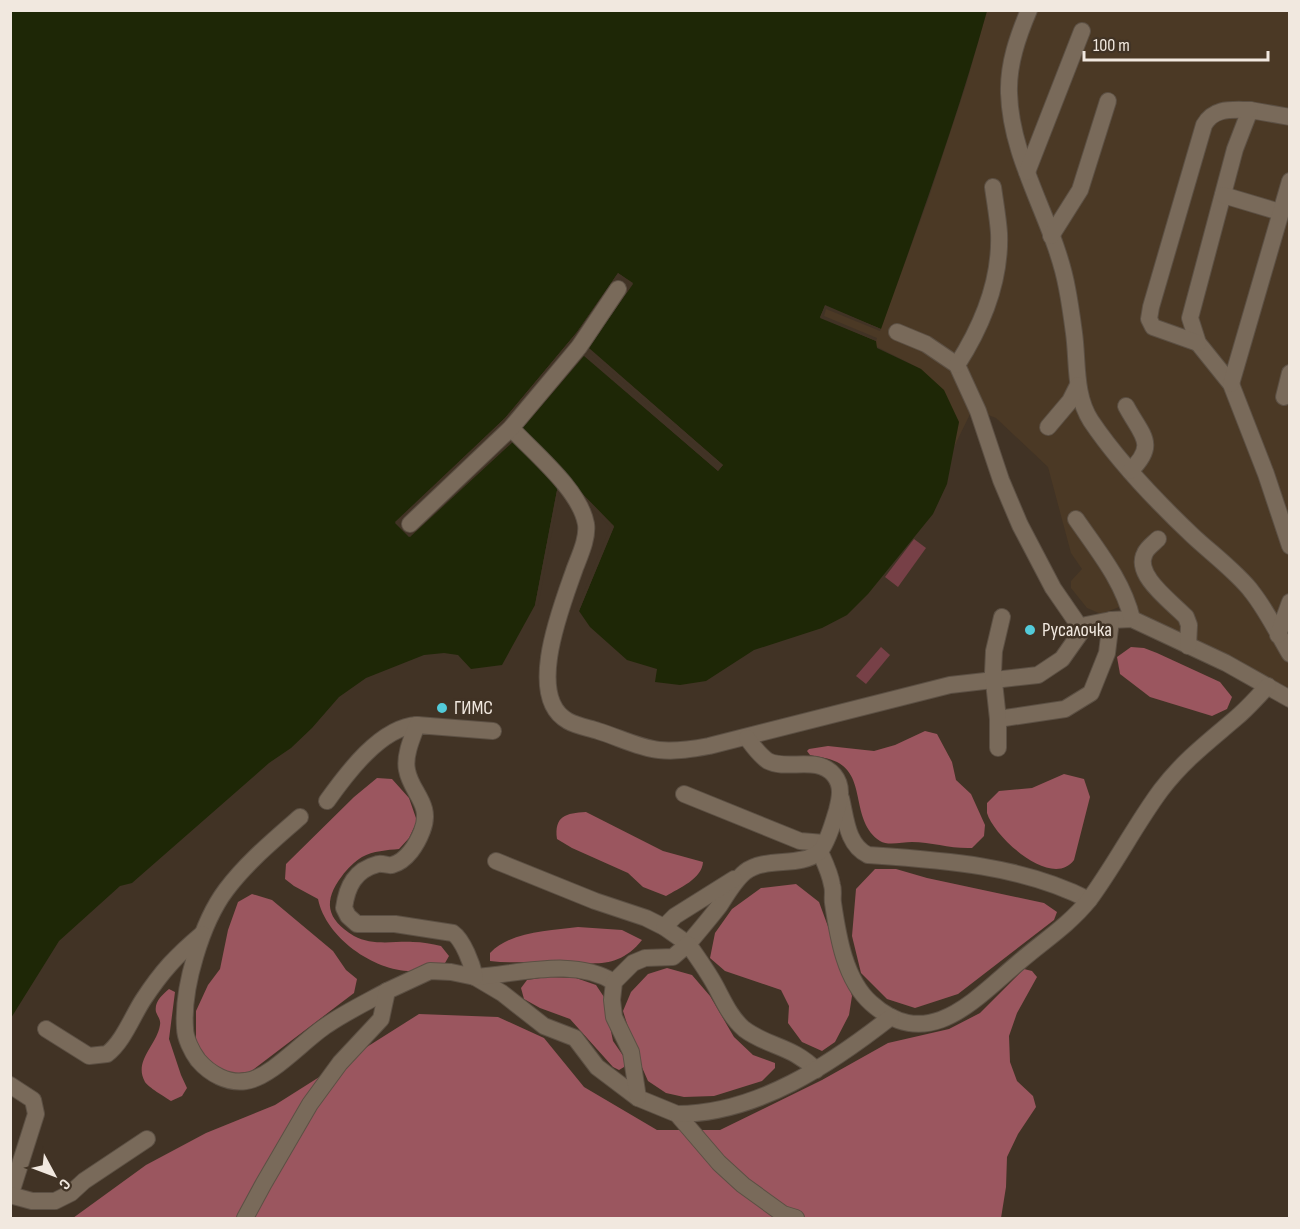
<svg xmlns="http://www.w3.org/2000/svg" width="1300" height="1229" viewBox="0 0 1300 1229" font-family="'Sofia Sans Condensed',sans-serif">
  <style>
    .built { fill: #4b3925 }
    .green { fill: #774047 }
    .forest { fill: #9b565f }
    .water { fill: #1e2706 }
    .pier { fill: #413325 }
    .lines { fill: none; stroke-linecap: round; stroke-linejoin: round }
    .minor-casing { stroke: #5c5044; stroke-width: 18 }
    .minor { stroke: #796a5a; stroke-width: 16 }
    .poi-dot { fill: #53cbda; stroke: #413325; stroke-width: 2 }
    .labels { text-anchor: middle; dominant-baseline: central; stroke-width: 5; stroke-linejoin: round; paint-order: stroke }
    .poi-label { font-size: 20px; fill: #f1e8df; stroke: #413325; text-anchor: start }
  </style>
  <rect width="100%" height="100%" fill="#413325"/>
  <!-- built -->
  <polygon class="built" points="987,11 1289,11 1289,690 1122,606 1101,614 1087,608 1071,588 1071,581 1082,569 1071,553 1048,467 996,418 978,411 972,410 954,447 959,422 921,369 820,318 825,305 881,328 929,197 966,85"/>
  <!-- green -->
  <g class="green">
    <polygon points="914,539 926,548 898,587 885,577"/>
    <polygon points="881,647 890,655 866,684 856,676"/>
  </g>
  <!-- forest -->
  <g class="forest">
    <polygon points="1131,647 1144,648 1157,653 1220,682 1232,697 1227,709 1212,716 1150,697 1120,674 1117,657"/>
    <path d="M925,731L937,734L952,762L956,780L971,794L985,825L984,836L972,848C951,849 932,842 912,842C902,842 888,846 880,841C850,821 867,777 837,762C829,758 819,757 810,755L807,751L809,749L828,746L874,751L895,745Z"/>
    <path d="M1064,774L1084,779L1090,797L1074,860C1052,890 994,837 987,813C987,812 987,804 987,803L999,791L1032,788Z"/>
    <path d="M377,778L392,779L409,798L417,821L409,838L399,849C387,850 373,851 362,857C355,861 347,869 342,876C323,901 326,919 354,936C372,946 394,941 413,942C422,942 432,944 441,946L449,956L445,963C435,964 424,971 413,971C375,972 326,938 318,899L294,886L285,879L286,864L354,797Z"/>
    <path d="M586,812L663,851L703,862C702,879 679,888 666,896L643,887L628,873L572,848L557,839C554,816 566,813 586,812Z"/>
    <polygon points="875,869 896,869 927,878 1044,903 1057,912 1054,920 958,994 915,1008 887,999 861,973 852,936 856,889"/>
    <polygon points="796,884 819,902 837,951 852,996 849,1015 835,1042 822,1051 802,1042 788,1023 789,1006 781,990 725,971 710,958 715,933 732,909 761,888"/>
    <polygon points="252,894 272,900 333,951 346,970 357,979 354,993 250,1072 227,1074 212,1065 196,1045 196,1011 208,985 220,969 228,930 238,902"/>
    <path d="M578,927L622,930L642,940C618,970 593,963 561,962C537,961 514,964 490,961V953C511,931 549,931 578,927Z"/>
    <polygon points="667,968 692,975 710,996 734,1037 753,1055 775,1063 775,1068 762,1081 714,1096 684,1097 666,1093 648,1081 637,1056 623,1011 631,992 648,974"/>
    <polygon points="1024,969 1032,971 1037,977 1017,1013 1009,1036 1010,1062 1017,1081 1033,1096 1036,1107 1018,1134 1007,1157 1006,1187 1001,1218 73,1218 146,1165 206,1133 275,1105 419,1014 498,1017 544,1038 584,1087 657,1130 720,1130 822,1080 888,1043 949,1029 980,1013"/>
    <polygon points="547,977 576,978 596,985 604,997 613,1041 624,1057 624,1067 619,1070 613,1067 570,1019 540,1008 524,999 521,988 527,980"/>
    <path d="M169,989L175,992L169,1039L181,1075L187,1088L182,1096L171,1101C165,1097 148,1087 145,1082C133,1061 157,1045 160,1025C161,1020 158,1017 156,1012C154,1002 162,995 169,989Z"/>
  </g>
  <!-- water -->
  <path class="water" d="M11,11H987C957,119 919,223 881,329L825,306L820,317L876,341L877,348L921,369L944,390L959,422L947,484L933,514L868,594L847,615L822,628L754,650L706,681L680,685L655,682L657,669L627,660L590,627L579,611L614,526L520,430L584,355L718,471L723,465L588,348L633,284L618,273L577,332L505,418L395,522L410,537L515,440L558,485L535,605L502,665L471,669L458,655L444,653L424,655L366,678L339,697L312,728L291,748L269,763L132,883L120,886L59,941L11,1018Z"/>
  <!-- pier -->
  <g class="pier">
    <polygon points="618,273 633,283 589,348 723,465 718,471 584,356 521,430 614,527 579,611 576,611 610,527 517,430 584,352 719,466 586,349 629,284 619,277 579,334 507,420 399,523 409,533 513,438 561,485 538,606 535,605 558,485 514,440 409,537 395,523 505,418 577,332"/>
    <polygon points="825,305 881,329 880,331 826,309 824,316 877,338 876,341 820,318"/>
  </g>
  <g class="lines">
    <defs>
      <g id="minor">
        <path d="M1029,10C1018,36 1008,64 1009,93C1011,162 1055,222 1067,288C1070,303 1072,318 1074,333C1078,362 1074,395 1091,421C1120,464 1156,501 1193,536C1210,552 1239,574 1252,592C1267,611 1278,634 1290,654"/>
        <polyline points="1290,117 1250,110 1235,149 1190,318 1198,343 1231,384 1266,474 1290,546"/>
        <polyline points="1027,172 1082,31"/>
        <polyline points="1223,195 1280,212"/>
        <polyline points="1051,236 1080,190 1108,101"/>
        <polyline points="897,332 926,344 957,365 978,411 1001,480 1020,525 1053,588 1082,630"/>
        <path d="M1198,343L1153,327L1149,319L1151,307L1204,125C1214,107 1232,110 1250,110"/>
        <path d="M957,365C982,326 1001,281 999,233C998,218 995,202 993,187"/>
        <polyline points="1231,384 1290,181"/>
        <polyline points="1284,397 1290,373"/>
        <path d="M1126,406C1142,436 1158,444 1130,471"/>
        <polyline points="1048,427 1070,401 1078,385"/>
        <path d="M511,428C534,453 580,490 586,524C588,538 580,555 575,568C563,603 524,697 568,721C577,726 589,728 598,731C618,737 639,748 659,750C676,752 693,749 709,746L950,685L1038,675L1062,659L1086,625L1111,620L1132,619L1226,663L1290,699"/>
        <path d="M1076,519C1098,551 1123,581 1132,619"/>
        <polyline points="410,524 511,428 579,347 618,289"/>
        <path d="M1158,539C1154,543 1147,548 1145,553C1133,575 1172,602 1186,617L1189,625L1188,646"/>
        <polyline points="1278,635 1290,602"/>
        <polyline points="998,719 1065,709 1091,693 1107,653 1111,620"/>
        <polyline points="998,748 998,719 993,673 994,651 1002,617"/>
        <polyline points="684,794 800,841 824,843"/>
        <path d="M841,798C846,819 847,845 868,855C941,860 1022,865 1089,900"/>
        <path d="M327,801C347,773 381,727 417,725"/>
        <path d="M300,817C274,840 247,862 226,890C202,922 182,987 185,1028C185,1038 192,1052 198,1060C210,1074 228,1084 246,1081C271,1078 305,1039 327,1025C346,1012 367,1002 387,991"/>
        <path d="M820,852C825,863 830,873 832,885C834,891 832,897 833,903C838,937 845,980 871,1003C928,1054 974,1000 1018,963C1042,942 1069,925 1089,900C1115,865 1135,825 1161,790C1184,760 1208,742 1236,718C1248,708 1258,696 1268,686"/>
        <path d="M496,861L595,901L646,918L664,927L688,944C699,931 710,918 720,905C727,894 735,880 745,872C766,856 800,868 819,852C827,845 834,820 837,810C840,798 843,786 834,775C817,755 788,771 768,761C759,755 753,746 747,738"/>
        <polyline points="664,927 675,916 734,879"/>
        <polyline points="475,977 502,993 544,1026 575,1038 597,1067 638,1098 677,1114 719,1163 743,1185 783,1214 796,1218"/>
        <path d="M475,977C520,974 573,957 614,982"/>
        <path d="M46,1029L89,1056L107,1054C123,1042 132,1017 143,1000C162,971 176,956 202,934"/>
        <polyline points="10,1085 33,1100 36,1114 10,1196"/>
        <path d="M638,1098L631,1052L614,1017L612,1000L614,982L633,963L645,958L673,957L688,944C698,958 708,972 716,987C724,1002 731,1018 744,1029C768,1047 793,1046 816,1070"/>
        <path d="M677,1114C757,1114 831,1064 891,1017"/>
        <polyline points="10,1195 32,1201 55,1201 71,1193 84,1181 147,1139"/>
        <path d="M245,1218L264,1183L310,1104L340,1063L381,1019L387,991L430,971L451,972L475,977C472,964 463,940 453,933L395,924H357L348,916L344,908C347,886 355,870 378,864C383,863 388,866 392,865C407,861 417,844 422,831C433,804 411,793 407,770C404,756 412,738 417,725L493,731"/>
      </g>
    </defs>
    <!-- minor casing -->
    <use href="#minor" class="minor-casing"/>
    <!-- minor -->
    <use href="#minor" class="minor"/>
  </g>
  <!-- markers -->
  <g class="poi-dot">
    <circle cx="1030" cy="630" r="6"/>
    <circle cx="442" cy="708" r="6"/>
  </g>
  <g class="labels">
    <!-- poi labels -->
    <g class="poi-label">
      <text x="1042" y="630">Русалочка</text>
      <text x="454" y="708">ГИМС</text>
    </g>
  </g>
  <!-- border -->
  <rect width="1300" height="1229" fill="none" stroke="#f1e8df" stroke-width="24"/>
  <!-- north arrow -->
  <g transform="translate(54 1175) rotate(131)" stroke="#413325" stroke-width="4.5" paint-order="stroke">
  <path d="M0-4.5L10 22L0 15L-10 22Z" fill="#f1e8df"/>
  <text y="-9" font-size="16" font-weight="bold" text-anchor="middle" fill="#f1e8df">С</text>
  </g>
  <!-- scale -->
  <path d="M1084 51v9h184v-9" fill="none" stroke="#f1e8df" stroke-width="3"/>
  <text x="1093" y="51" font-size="18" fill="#f1e8df" stroke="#413325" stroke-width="4.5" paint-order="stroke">100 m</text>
</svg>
